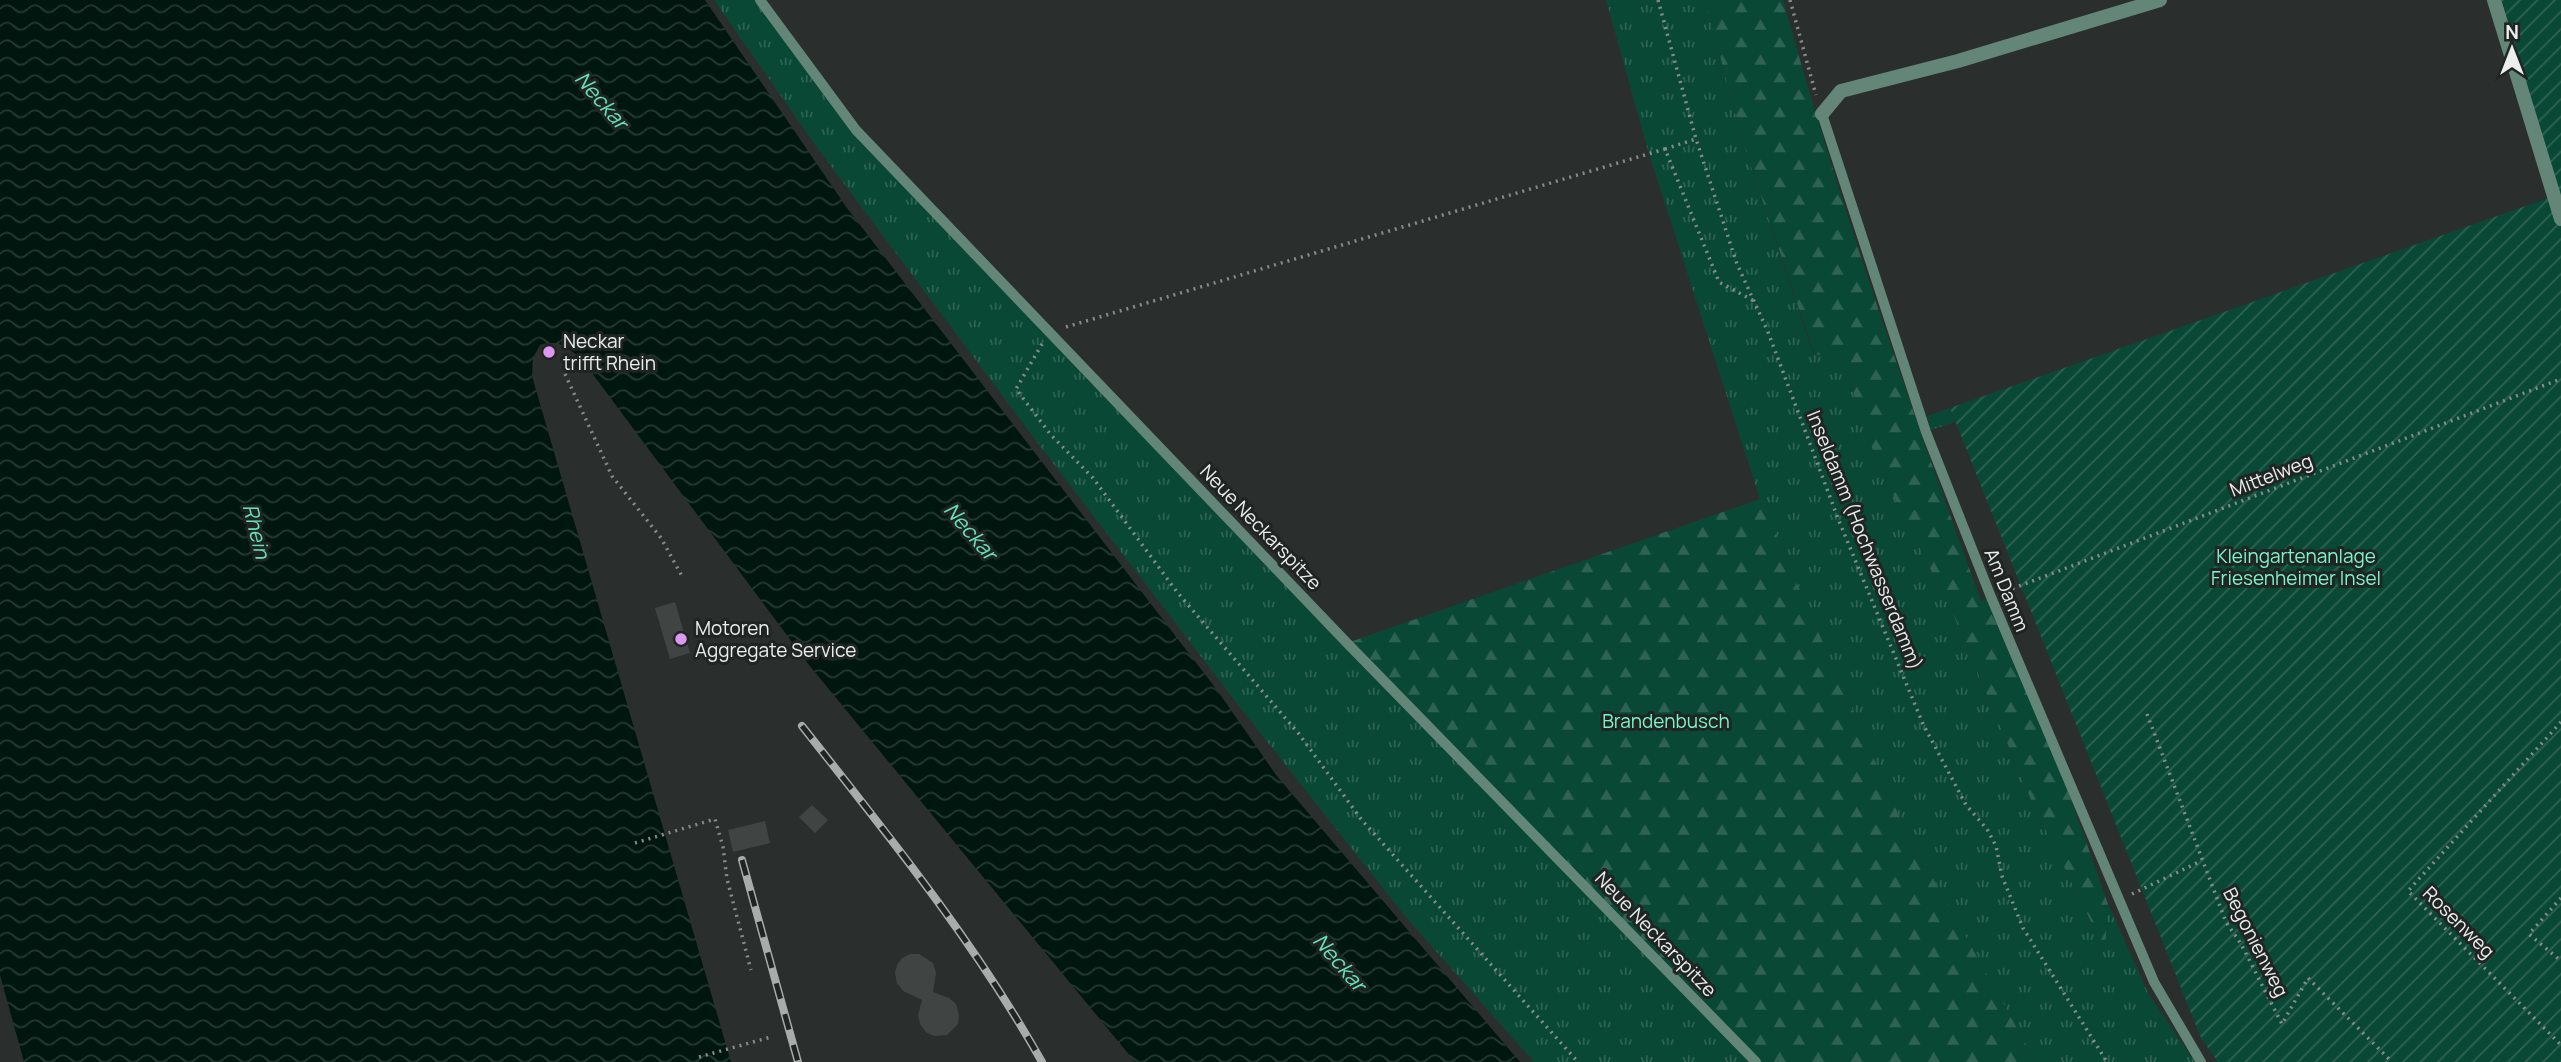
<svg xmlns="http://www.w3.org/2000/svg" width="2561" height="1062" viewBox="0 0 2561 1062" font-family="Manrope,sans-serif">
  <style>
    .grass { fill: url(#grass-tufts) }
    .forest { fill: url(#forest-firs) }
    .garden { fill: url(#garden-furrows) }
    .water { fill: url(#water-waves) }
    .building { fill: #404543 }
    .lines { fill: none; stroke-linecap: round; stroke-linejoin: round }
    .path { stroke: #878c8a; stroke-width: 3.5; stroke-dasharray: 2 5; stroke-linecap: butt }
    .service { stroke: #648678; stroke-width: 10 }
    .minor { stroke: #648678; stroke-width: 14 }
    .rail-casing { stroke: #a8adab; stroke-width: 8 }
    .rail { stroke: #202523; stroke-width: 5; stroke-dasharray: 16; stroke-linecap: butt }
    .poi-dot { fill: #de98f2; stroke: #202523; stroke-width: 2.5 }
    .labels { text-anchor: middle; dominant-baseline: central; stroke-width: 6; stroke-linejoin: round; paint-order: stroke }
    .poi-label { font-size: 19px; fill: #eaeeec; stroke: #202523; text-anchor: start }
    .street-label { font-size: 19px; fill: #eaeeec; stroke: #202523 }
    .park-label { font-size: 19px; fill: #7af4cb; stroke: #202523 }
    .water-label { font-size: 21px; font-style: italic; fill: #65e1b8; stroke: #202523 }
  </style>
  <defs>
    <pattern id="grass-tufts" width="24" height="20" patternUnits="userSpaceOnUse" patternTransform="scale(1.75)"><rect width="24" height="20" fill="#0a4836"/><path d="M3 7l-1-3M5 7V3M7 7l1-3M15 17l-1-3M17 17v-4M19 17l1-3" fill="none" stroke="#2e6353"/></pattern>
    <pattern id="forest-firs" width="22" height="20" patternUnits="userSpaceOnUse" patternTransform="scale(1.75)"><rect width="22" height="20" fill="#0a4836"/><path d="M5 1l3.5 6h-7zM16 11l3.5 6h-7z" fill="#2e6353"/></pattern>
    <pattern id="garden-furrows" width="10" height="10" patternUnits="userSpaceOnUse" patternTransform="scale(1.75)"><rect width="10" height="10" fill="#0a4836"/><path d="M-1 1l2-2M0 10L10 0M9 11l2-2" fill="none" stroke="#2e6353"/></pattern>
    <pattern id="water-waves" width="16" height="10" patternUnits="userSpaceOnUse" patternTransform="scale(1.75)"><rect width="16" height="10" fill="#00170f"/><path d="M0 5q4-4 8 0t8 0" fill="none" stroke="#253932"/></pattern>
  </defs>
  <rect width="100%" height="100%" fill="#2a2f2d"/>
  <!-- grass -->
  <g class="grass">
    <polygon points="714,0 760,0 856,130 1756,1062 1534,1062 1405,916 1239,706 1040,446 816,146"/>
    <polygon points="1606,0 1705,0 1743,142 1813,354 1842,359 1877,463 1953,614 2032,802 2104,948 2108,904 2149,995 2195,1062 2036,1062 1903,825 1760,499 1649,154"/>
    <polygon points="1950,408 1955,422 1931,430 1927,416"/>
  </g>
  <!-- forest -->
  <g class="forest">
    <path d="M1705,0H1783C1839,203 1909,403 1981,601L1991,597L2050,740L2108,904L2105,950L2032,802L1953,614L1877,463L1842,359L1814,354L1743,142Z"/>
    <polygon points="1760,499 1903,825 2036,1062 1756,1062 1347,643"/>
  </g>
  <!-- garden -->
  <polygon class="garden" points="2501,0 2561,0 2561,1062 2218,1062 2201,1038 1950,408 2560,194"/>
  <!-- water -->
  <path class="water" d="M0,0H705L847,208L1217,690L1276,775L1520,1062H1135L809,665L583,361C568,348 560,339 540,345L533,358L532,376L731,1062H24L0,975Z"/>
  <!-- building -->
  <g class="building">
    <polygon points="675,602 690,653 670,659 655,608"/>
    <polygon points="812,805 828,820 815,833 799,817"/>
    <polygon points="765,821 770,843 733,852 728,830"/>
    <polygon points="910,954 919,954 933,963 936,973 933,992 949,998 956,1004 959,1015 958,1024 947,1035 934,1036 926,1032 920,1024 918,1015 922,1000 903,991 897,983 895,973 897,965 902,958"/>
  </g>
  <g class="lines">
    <!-- path -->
    <g class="path">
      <polyline points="1658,0 1696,139 1737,264 1768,332 1839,521 1923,724 1966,805 1987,829 1996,846 2002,876 2023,928 2107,1062"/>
      <polyline points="1790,0 1816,95"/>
      <polyline points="1665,149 1696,139"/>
      <polyline points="1066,327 1665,149 1719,282 1754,301"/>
      <polyline points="1042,344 1016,389 1051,435 1093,478 1177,592 1299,734 1361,819 1578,1062"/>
      <polyline points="565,374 612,476 661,538 683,578"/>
      <polyline points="2006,591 2561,379"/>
      <polyline points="2147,714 2226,922 2241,944 2282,1024 2308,978 2392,1062"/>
      <polyline points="2561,722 2408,891 2561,1045"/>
      <polyline points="635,843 715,819 723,847 727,879 751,970"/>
      <polyline points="2132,894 2201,861"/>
      <polyline points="2561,898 2529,934 2561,961"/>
      <polyline points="699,1057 771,1037"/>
    </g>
    <!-- service -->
    <g class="service">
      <polyline points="760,0 856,130 1347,643 1756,1062"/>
      <polyline points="1822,114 1926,432 1991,597 2154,982 2201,1062"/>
    </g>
    <!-- minor -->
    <g class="minor">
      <polyline points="2494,0 2561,219"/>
      <polyline points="1822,114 1841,91 1958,61 2160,0"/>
    </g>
    <defs>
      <g id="rail">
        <path d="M802,726C888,835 974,941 1042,1062"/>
        <polyline points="742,860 798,1062"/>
      </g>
    </defs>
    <!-- rail casing -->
    <use href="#rail" class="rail-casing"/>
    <!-- rail -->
    <use href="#rail" class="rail"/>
  </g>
  <!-- markers -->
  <g class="poi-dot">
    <circle cx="549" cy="352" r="7"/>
    <circle cx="681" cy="639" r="7"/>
  </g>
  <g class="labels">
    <!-- poi labels -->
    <g class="poi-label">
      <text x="563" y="341">Neckar<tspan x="563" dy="22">trifft Rhein</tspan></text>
      <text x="695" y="628">Motoren<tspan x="695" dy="22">Aggregate Service</tspan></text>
    </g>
    <!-- street labels -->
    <g class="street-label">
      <text transform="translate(2271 475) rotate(-21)">Mittelweg</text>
      <text transform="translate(1261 527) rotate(46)">Neue Neckarspitze</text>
      <text transform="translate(1865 540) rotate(68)">Inseldamm (Hochwasserdamm)</text>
      <text transform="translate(2007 590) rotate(68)">Am Damm</text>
      <text transform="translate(2459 922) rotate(45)">Rosenweg</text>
      <text transform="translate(1656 934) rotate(46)">Neue Neckarspitze</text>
      <text transform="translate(2256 942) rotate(63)">Begonienweg</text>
    </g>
    <!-- park labels -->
    <g class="park-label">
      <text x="2296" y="556">Kleingartenanlage<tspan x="2296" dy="22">Friesenheimer Insel</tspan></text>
      <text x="1666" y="721">Brandenbusch</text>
    </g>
    <!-- water labels -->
    <g class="water-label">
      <text transform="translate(602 100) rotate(49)">Neckar</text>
      <text transform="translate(257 531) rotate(76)">Rhein</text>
      <text transform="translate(971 531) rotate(49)">Neckar</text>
      <text transform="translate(1340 962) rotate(49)">Neckar</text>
    </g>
  </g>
  <!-- north arrow -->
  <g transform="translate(2512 49)" stroke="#202523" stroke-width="5" paint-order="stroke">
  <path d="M0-5L12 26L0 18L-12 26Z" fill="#eaeeec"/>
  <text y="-10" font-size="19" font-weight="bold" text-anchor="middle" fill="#eaeeec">N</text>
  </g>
</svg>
